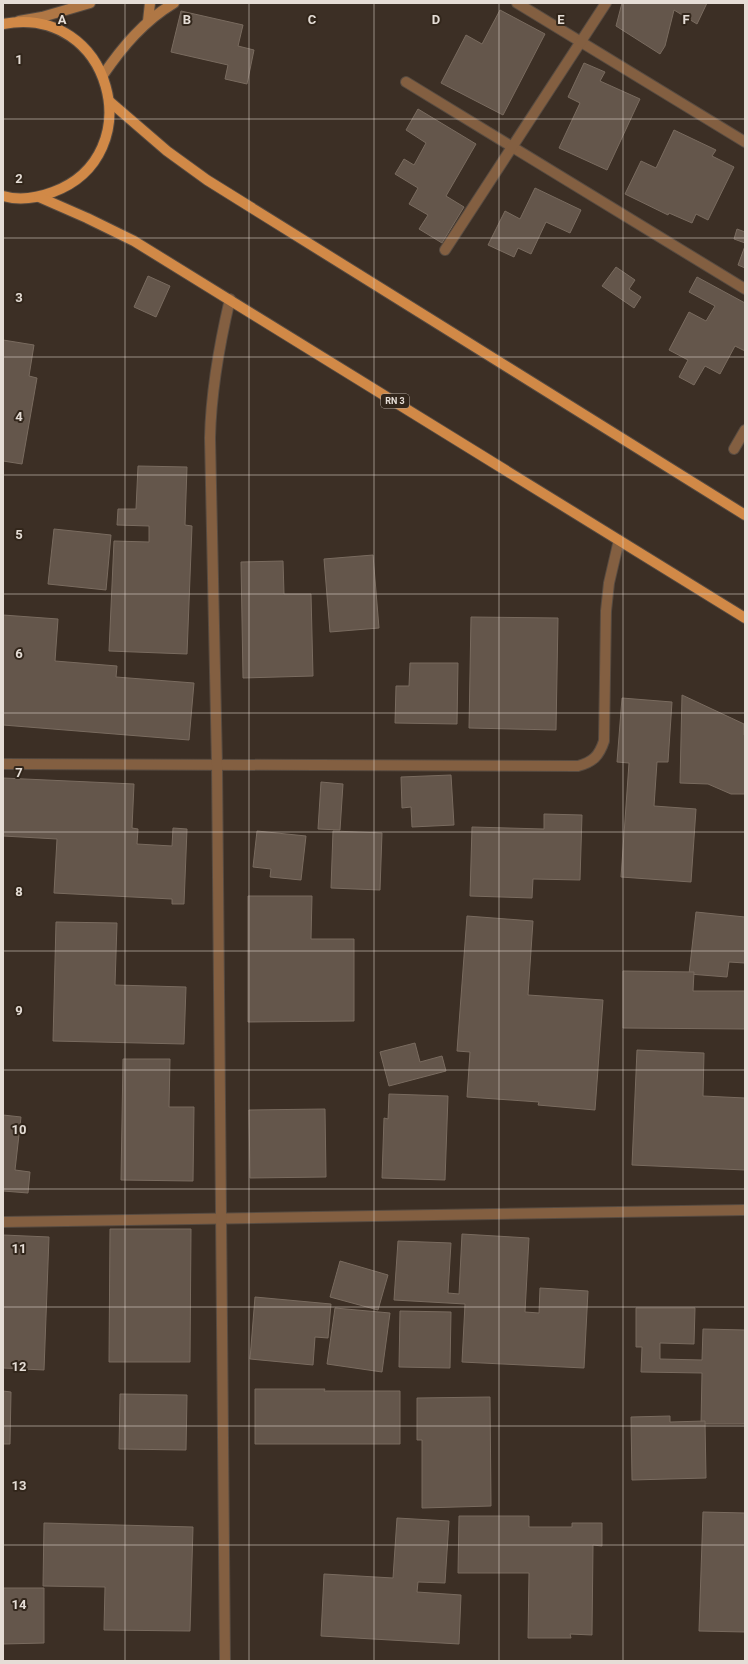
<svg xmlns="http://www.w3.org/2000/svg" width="748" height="1664" viewBox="0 0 748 1664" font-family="Roboto,sans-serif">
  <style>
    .building { fill: #64564b; stroke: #796b5f }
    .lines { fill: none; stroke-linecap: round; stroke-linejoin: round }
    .street-casing { stroke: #574b41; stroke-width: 12 }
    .secondary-casing { stroke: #574b41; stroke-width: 12 }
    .primary-casing { stroke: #574b41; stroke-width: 12 }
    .street { stroke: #835f41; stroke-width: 10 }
    .secondary { stroke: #af7745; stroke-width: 10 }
    .primary { stroke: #d18947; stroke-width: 10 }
    .grid { fill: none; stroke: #e5ddd6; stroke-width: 1; stroke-opacity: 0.55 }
    .labels { text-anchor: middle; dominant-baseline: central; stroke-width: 4; stroke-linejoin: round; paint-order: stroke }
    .shield { fill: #32261b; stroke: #afa69e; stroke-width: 1 }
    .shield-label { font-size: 9px; font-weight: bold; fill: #e5ddd6 }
    .grid-label { font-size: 13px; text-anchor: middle; font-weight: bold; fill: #e5ddd6; stroke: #32261b; stroke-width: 4; stroke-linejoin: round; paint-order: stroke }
  </style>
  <rect width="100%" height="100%" fill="#3c2f25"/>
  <!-- building -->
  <g class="building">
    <polygon points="622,3 707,3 697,24 674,10 665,46 660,54 616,26"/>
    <polygon points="500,10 545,34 503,115 441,83 466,35 482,44"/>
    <polygon points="181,11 243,25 238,46 254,50 247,84 225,79 228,65 171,52"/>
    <polygon points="584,63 605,72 600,81 640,99 607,170 559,148 580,103 568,97"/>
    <polygon points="418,109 476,144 446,196 464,207 442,243 419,229 428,215 409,204 418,188 395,174 404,159 414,165 426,143 406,130"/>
    <polygon points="674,130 716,150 712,156 734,167 708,220 696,214 692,223 669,213 668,215 625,194 641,161 656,168"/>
    <polygon points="535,188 581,210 570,233 546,222 531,254 518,248 514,257 488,245 505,211 520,219"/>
    <polygon points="737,229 745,232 745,243 734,239"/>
    <polygon points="745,246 745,268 738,265"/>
    <polygon points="616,267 635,280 629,289 641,297 634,308 602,286"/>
    <polygon points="148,276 170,286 156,317 134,307"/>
    <polygon points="697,277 745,303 745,351 735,346 720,374 705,366 694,385 679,377 688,360 669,350 689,312 706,321 715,306 689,292"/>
    <polygon points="3,340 34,345 29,376 37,378 22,464 3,461"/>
    <polygon points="138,466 187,467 185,525 192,526 187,654 109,651 114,541 149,542 149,526 117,525 118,509 136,509"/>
    <polygon points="54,529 111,535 106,590 48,584"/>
    <polygon points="373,555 379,628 330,632 324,559"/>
    <polygon points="283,561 284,594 311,594 313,676 243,678 241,562"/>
    <polygon points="3,615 58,619 55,661 117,666 116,677 194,683 189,740 3,725"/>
    <polygon points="471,617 558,618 556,730 469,728"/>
    <polygon points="410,663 458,663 457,724 395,723 396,686 409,686"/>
    <polygon points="682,695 744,724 744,735 745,736 745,794 731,794 708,784 680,783"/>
    <polygon points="622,698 672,702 668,762 657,762 654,806 696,809 691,882 621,877 629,763 617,762"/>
    <polygon points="451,775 454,825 412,827 411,807 402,808 401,777"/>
    <polygon points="3,778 134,784 132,828 138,829 137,844 172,846 173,828 187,829 184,904 172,904 172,899 54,893 57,839 3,836"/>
    <polygon points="321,782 343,784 340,830 318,829"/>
    <polygon points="544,814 582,815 580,880 533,879 532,898 470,896 472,827 544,829"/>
    <polygon points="257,831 306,836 301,880 270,877 271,869 253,867"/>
    <polygon points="333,831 382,833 380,890 331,888"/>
    <polygon points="248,896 312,896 311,939 354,939 354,1021 248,1022"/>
    <polygon points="696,912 745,917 745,963 729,962 727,977 689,974"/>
    <polygon points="467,916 533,921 528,995 603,1000 595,1110 538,1105 539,1102 467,1097 470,1052 457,1051"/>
    <polygon points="56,922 117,923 115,985 186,987 184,1044 53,1041"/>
    <polygon points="623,971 694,972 693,991 745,991 745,1029 623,1028"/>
    <polygon points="415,1043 420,1062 442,1056 446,1071 389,1086 380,1052"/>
    <polygon points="637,1050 704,1053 703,1096 745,1098 745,1170 632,1165"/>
    <polygon points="123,1059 170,1059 169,1107 194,1107 193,1181 121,1180"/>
    <polygon points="389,1094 448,1096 445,1180 382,1178 384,1118 388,1119"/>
    <polygon points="325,1109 326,1177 250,1178 249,1110"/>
    <polygon points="3,1115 21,1117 15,1170 30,1172 28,1193 3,1191"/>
    <polygon points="110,1229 191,1229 190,1362 109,1362"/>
    <polygon points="462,1234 529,1238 525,1312 539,1313 540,1288 588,1291 584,1368 462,1362 465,1304 394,1300 398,1241 451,1243 448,1293 459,1294"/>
    <polygon points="3,1235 49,1237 44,1370 3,1368"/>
    <polygon points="340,1261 388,1275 378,1310 330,1297"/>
    <polygon points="255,1297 331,1304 328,1338 315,1337 313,1365 250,1359"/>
    <polygon points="335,1308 390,1313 382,1372 327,1364"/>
    <polygon points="636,1308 695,1308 694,1344 660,1343 660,1359 702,1360 703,1329 745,1330 745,1424 701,1424 702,1373 641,1372 642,1347 636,1347"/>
    <polygon points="400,1311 451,1312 450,1368 399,1367"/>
    <polygon points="255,1389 325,1389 324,1391 400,1391 400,1444 255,1444"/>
    <polygon points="3,1391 11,1392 10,1444 3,1444"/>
    <polygon points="120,1394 187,1395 186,1450 119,1449"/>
    <polygon points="490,1397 491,1506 422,1508 422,1440 417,1440 417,1398"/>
    <polygon points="670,1416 670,1422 705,1421 706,1478 632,1480 631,1417"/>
    <polygon points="703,1512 745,1513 745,1632 699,1631"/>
    <polygon points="459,1516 529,1516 529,1527 572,1527 572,1523 602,1523 602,1546 593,1545 592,1635 570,1634 571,1638 528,1638 529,1573 458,1573"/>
    <polygon points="397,1518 449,1521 445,1583 418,1582 417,1592 461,1595 459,1644 321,1636 324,1574 393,1578"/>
    <polygon points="44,1523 193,1527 190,1631 104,1630 105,1587 43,1586"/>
    <polygon points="3,1588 44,1588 44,1643 3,1644"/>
  </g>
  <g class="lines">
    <defs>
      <g id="street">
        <polyline points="517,3 745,142"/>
        <polyline points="406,82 745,289"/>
        <polyline points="445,250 606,3"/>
        <polyline points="734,449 745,430"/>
        <path d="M3,764L578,766C593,762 599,756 604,741L606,611L609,583L619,540"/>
        <polyline points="3,1222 745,1210"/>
        <path d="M225,1661L217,765L210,438C211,390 219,346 230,299"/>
      </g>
      <g id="secondary">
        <polyline points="19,21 42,17 90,3"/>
        <polyline points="148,21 150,3"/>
        <path d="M103,75C123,46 144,21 174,3"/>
      </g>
      <g id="primary">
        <path d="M3,24C111,3 152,155 53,192C37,198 20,201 3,196"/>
        <polyline points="109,101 167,151 207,180 745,515"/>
        <polyline points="39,197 87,218 134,241 745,618"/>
      </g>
    </defs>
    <!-- street casing -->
    <use href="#street" class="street-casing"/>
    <!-- secondary casing -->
    <use href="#secondary" class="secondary-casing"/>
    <!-- primary casing -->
    <use href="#primary" class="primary-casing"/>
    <!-- street -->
    <use href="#street" class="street"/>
    <!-- secondary -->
    <use href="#secondary" class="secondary"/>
    <!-- primary -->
    <use href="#primary" class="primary"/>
  </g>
  <!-- grid -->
  <path class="grid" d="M125,3V1661M249,3V1661M374,3V1661M499,3V1661M623,3V1661M3,119H745M3,238H745M3,357H745M3,475H745M3,594H745M3,713H745M3,832H745M3,951H745M3,1070H745M3,1189H745M3,1307H745M3,1426H745M3,1545H745"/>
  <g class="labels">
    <!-- shield labels -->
    <rect class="shield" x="381" y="394" width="28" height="14" rx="3"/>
    <g class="shield-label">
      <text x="395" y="401">RN 3</text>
    </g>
  </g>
  <g class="grid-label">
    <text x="62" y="24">A</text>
    <text x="187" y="24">B</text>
    <text x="312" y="24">C</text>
    <text x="436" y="24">D</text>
    <text x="561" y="24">E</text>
    <text x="686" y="24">F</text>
    <text x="19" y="64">1</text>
    <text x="19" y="183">2</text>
    <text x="19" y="302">3</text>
    <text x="19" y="421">4</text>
    <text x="19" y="539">5</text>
    <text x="19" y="658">6</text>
    <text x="19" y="777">7</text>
    <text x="19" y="896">8</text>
    <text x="19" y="1015">9</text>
    <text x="19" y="1134">10</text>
    <text x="19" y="1253">11</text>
    <text x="19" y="1371">12</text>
    <text x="19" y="1490">13</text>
    <text x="19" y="1609">14</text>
  </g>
  <!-- border -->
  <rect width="748" height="1664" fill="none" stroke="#e5ddd6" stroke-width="8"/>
</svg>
